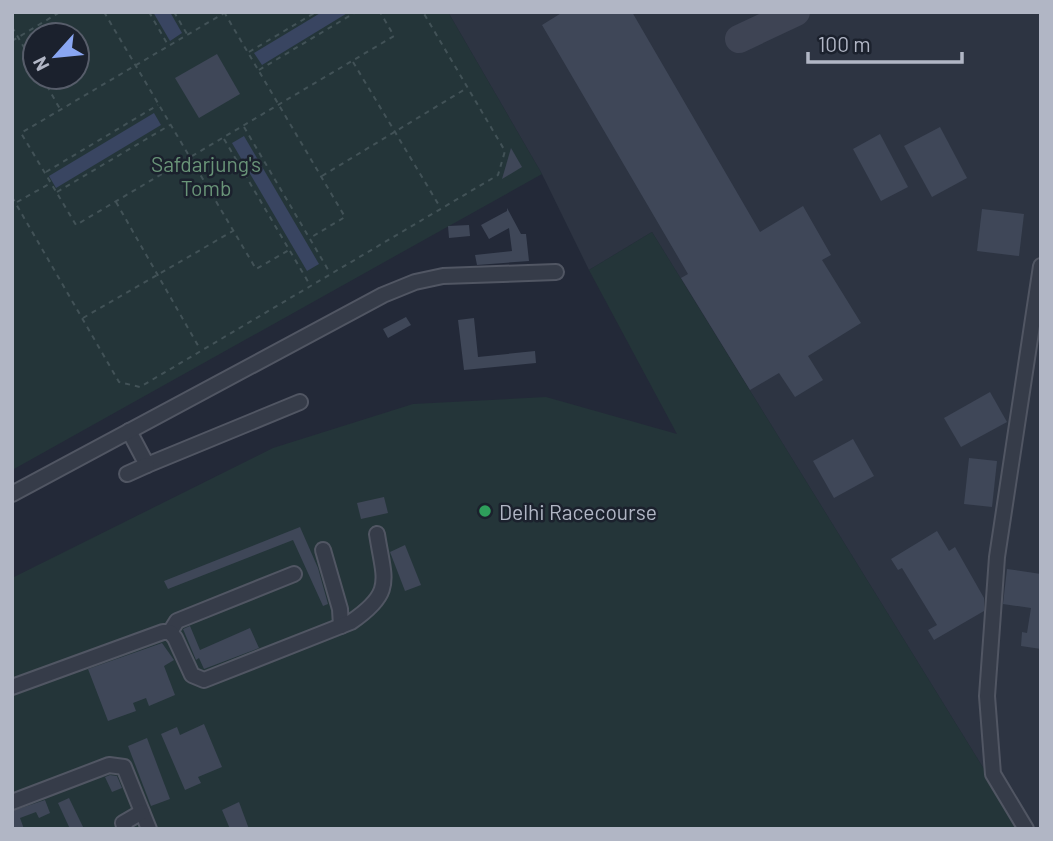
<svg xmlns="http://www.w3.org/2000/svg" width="1053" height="841" viewBox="0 0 1053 841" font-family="Barlow,sans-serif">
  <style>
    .airport { fill: #2d3442 }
    .green { fill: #243539; fill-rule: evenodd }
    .water { fill: #394561 }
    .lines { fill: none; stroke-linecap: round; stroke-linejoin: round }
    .taxiway { stroke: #3e4454; stroke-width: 28 }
    .building { fill: #3f4758 }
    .minor-casing { stroke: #515663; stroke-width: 18 }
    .path { stroke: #425257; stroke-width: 2; stroke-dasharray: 5 5; stroke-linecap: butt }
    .minor { stroke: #363c49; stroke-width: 14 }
    .leisure-dot { fill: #2e9e5b; stroke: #1b212d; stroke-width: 2.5 }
    .labels { text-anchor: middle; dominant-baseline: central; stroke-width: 5; stroke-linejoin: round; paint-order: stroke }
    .park-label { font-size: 21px; fill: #699478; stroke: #1b212d }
    .poi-label { font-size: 21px; fill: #b1b6c5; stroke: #1b212d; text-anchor: start }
  </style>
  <rect width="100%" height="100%" fill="#232938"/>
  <!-- airport -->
  <polygon class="airport" points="448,12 1041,12 1041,829 1021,829 652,232 589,270 542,174"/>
  <!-- green -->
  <g class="green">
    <path d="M12,12H448L542,174L14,469L12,466ZM35,35H77V77H35Z"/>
    <polygon points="652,232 1021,829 12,829 12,575 14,577 273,448 413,404 546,397 677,434 589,270"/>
  </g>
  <!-- water -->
  <g class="water">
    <polygon points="153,12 170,12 182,33 170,41"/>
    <polygon points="322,12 349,12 262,65 254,53"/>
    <polygon points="154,113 161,125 56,188 49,176"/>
    <polygon points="244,136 319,264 307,271 232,143"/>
  </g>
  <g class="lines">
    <!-- taxiway -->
    <polyline class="taxiway" points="739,39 796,12"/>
  </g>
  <!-- building -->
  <g class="building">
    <polygon points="563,12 632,12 760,232 803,206 831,255 822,260 861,323 808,356 823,380 795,397 779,373 750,390 681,278 688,274 542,25"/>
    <polygon points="217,54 240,94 199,118 175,78"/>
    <polygon points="940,127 967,178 932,197 904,146"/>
    <polygon points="880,134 908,187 881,201 853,149"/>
    <polygon points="511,148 522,167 502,179"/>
    <polygon points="507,208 521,234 526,234 529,261 477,265 475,255 512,251 509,228 489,239 481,225 507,211"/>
    <polygon points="982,209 1024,214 1019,256 977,251"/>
    <polygon points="469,225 470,236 449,238 448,226"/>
    <polygon points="406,317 411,325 388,338 383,329"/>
    <polygon points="474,318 478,357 535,351 536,363 464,370 458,320"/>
    <polygon points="990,392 1007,422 961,447 944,418"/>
    <polygon points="853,439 874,476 834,498 813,461"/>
    <polygon points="969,458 997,461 992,507 964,504"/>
    <polygon points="384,497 388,513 361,519 357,503"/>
    <polygon points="300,527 318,568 328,604 323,606 293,540 168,589 164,581"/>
    <polygon points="937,531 949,551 955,547 984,598 984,611 934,640 928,630 937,625 902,568 898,570 891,559"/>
    <polygon points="405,545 421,585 405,591 390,552"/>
    <polygon points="1007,569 1041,574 1041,649 1021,646 1022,632 1027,633 1031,608 1003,604"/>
    <polygon points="190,626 200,650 250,628 259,648 204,669 199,658 196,660 183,629"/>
    <polygon points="162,643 174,660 164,666 175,695 149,706 146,698 133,703 136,711 108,721 88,669"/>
    <polygon points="204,724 222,767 198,777 201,783 185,790 161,734 177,727 180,735"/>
    <polygon points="147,738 170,799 151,806 128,746"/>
    <polygon points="110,775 117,776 122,788 112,792 105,777"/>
    <polygon points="69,798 84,829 70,829 58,803"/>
    <polygon points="45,800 50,813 39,818 36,812 20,818 24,829 12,829 12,811"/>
    <polygon points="239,802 249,829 230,829 222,810"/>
  </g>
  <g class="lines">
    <defs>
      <g id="minor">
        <polyline points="129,431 147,465 300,402"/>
        <polyline points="127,474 147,465"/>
        <polyline points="12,494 383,295 415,282 443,276 556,272"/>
        <polyline points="323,550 340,609 341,626"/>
        <polyline points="170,632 177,621 294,574"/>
        <path d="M12,687L163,632H170L175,638L192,675L204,680L351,622C395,592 384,580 377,534"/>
        <polyline points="12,802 109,765 124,767 149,829"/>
        <polyline points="125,829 123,823 142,812"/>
        <polyline points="1026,829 993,774 987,696 997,557 1041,266"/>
      </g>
    </defs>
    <!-- minor casing -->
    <use href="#minor" class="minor-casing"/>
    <!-- path -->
    <g class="path">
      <polyline points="104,12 256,269 289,250"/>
      <polyline points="149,12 168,45"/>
      <polyline points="174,12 187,34"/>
      <polyline points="224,12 345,217 310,238"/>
      <polyline points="226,12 21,133 76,225 394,36 380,12"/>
      <polyline points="12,27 35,66"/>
      <polyline points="12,41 60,12"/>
      <polyline points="249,52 316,12"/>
      <polyline points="353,62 440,207"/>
      <polyline points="259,70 356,12"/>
      <polyline points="42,77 60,109"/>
      <polyline points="244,127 330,273"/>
      <polyline points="224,139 310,285"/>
      <polyline points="46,172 158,105"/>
      <polyline points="322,176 467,88"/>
      <polyline points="57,192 170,125"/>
      <polyline points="12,197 119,382 140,387 498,175 505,151 423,12"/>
      <polyline points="17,202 51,183"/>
      <polyline points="116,202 200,349"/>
      <polyline points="83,318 233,231"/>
    </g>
    <!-- minor -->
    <use href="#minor" class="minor"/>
  </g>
  <!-- markers -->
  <circle class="leisure-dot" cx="485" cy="511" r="7"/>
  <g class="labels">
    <!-- park labels -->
    <g class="park-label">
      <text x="206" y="163">Safdarjung's<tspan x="206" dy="24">Tomb</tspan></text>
    </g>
    <!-- poi labels -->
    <g class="poi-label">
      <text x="499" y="511">Delhi Racecourse</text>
    </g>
  </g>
  <!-- border -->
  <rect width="1053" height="841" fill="none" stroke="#b1b6c5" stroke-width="28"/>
  <!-- north arrow -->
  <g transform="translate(56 56) rotate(243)"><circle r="33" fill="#1b212d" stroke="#575d6a" stroke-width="2"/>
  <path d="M0-5L12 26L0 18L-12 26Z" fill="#89a6f2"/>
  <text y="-10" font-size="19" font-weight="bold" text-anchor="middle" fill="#b1b6c5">N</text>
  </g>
  <!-- scale -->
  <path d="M808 52v10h154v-10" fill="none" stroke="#b1b6c5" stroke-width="3.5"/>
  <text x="818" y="52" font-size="21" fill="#b1b6c5" stroke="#1b212d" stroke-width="5" paint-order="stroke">100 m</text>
</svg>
